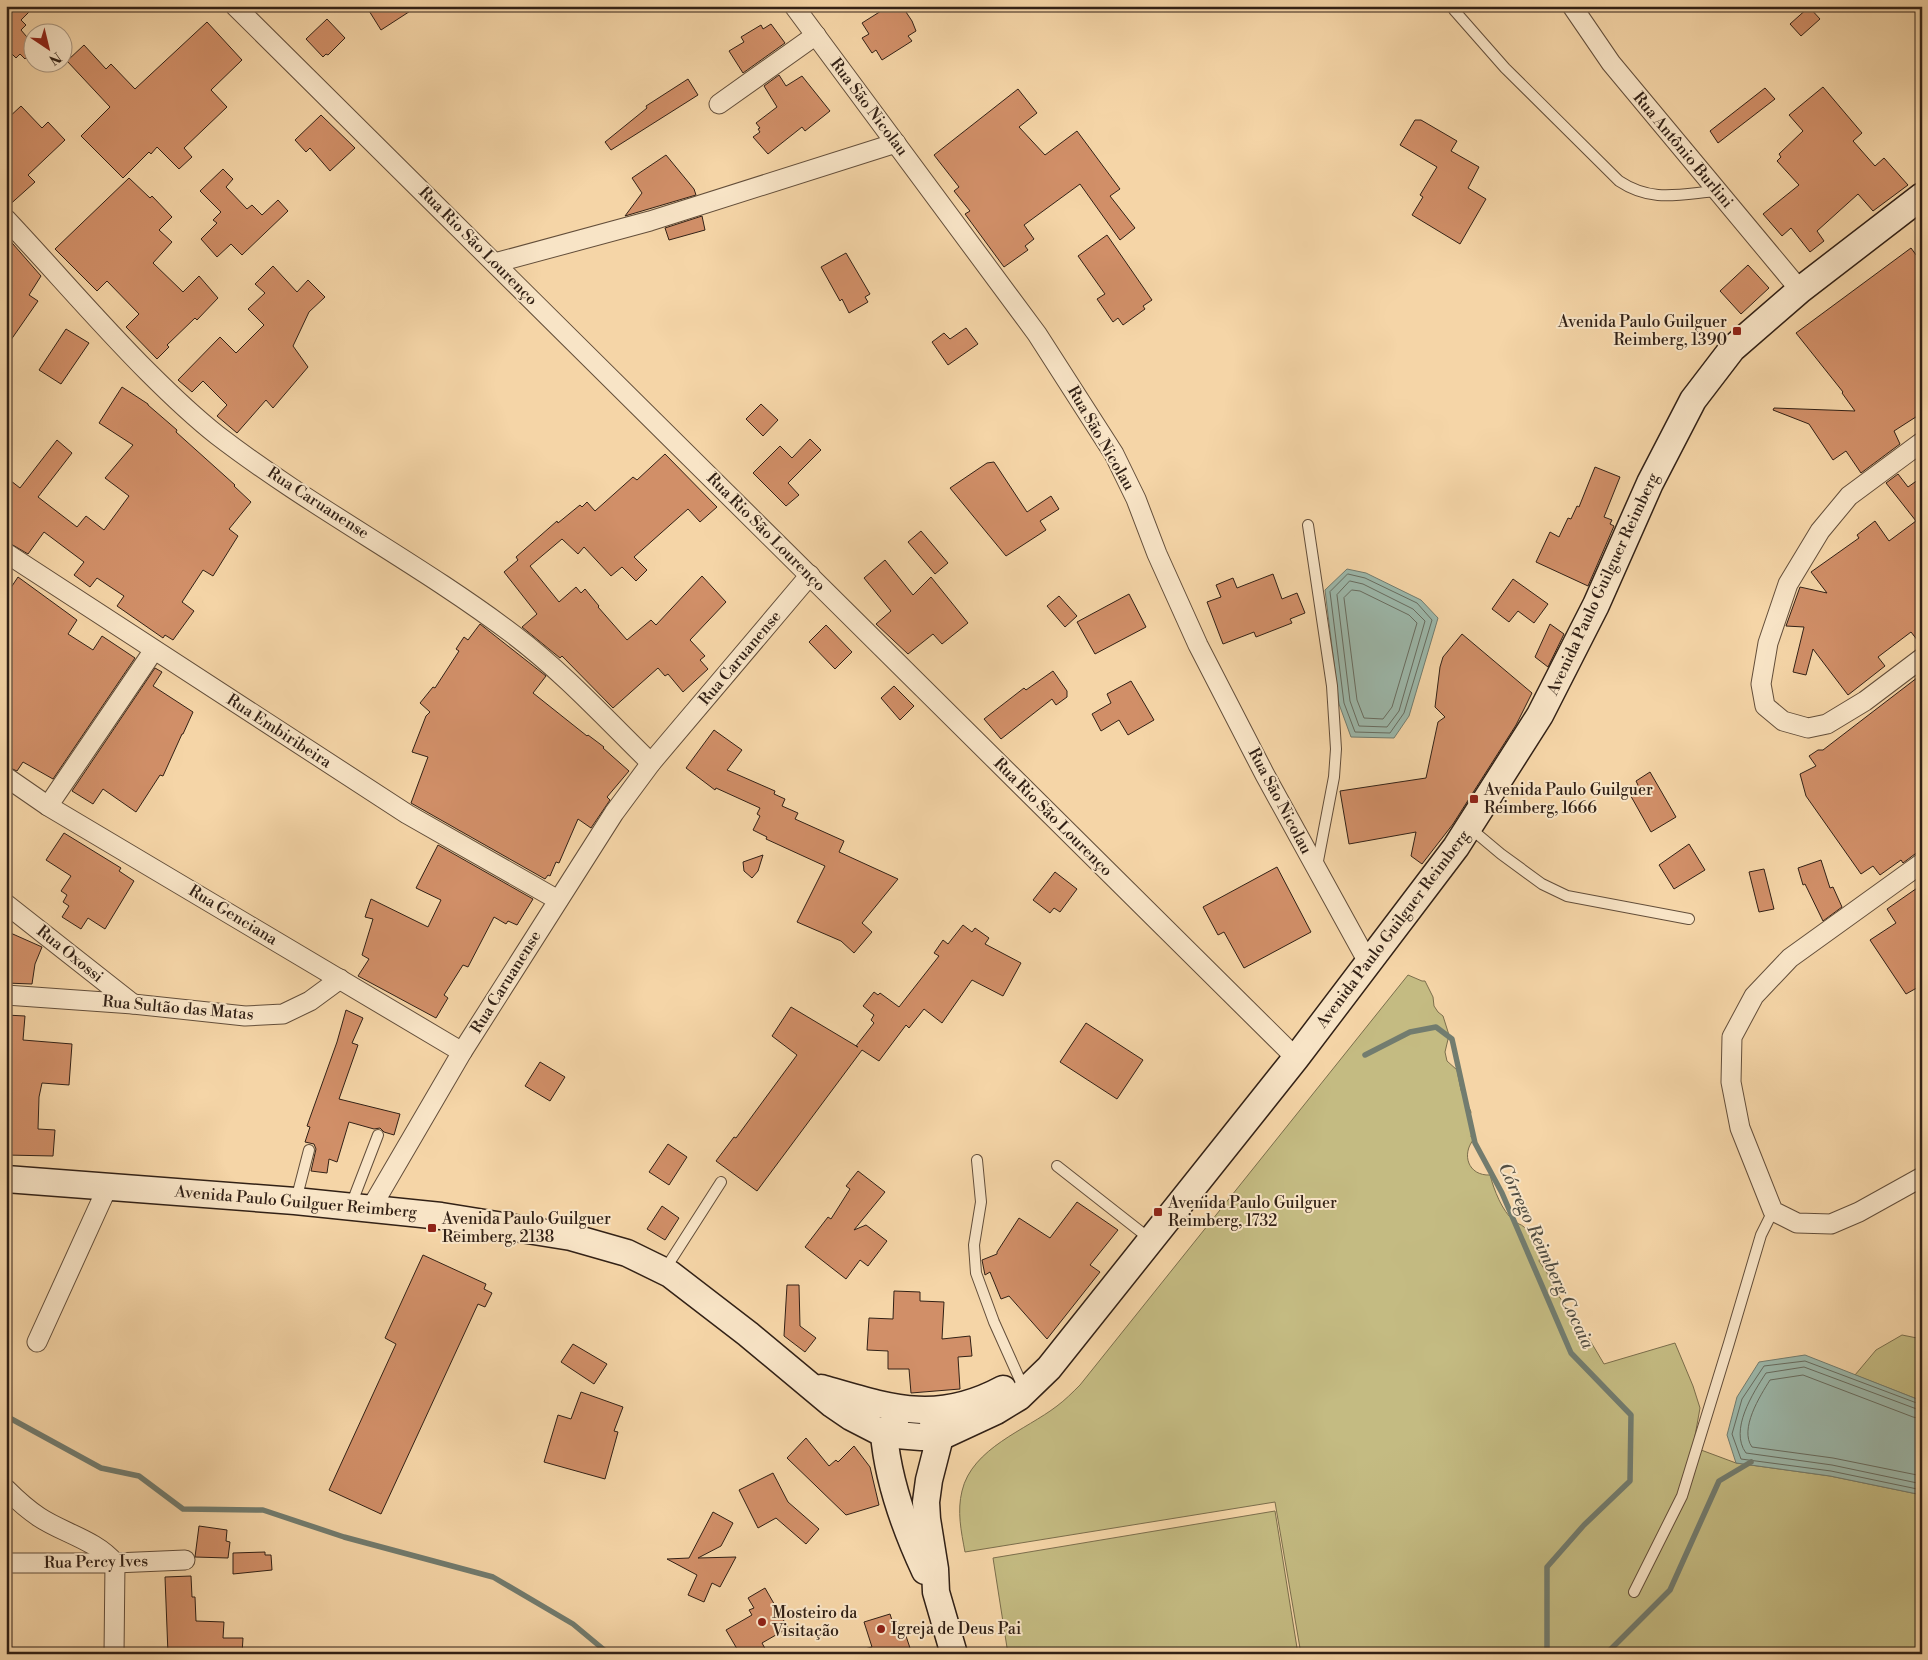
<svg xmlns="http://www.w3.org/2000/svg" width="1928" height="1660" viewBox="0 0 1928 1660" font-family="'Libre Bodoni',serif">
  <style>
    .green { fill: #c4bb82; stroke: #7b6e4c }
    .water { fill: #9cb8ab; stroke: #727c6f }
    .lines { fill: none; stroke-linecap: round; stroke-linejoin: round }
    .shore { stroke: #676c60; stroke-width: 1 }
    .stream { stroke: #727c6f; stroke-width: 5.5 }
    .building { fill: #d18f68; stroke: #322116 }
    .lane-casing { stroke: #634e3a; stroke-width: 12 }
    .street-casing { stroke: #634e3a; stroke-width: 21 }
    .secondary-casing { stroke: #322116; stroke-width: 29 }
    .lane { stroke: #f8e4c6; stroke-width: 10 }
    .street { stroke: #f8e4c6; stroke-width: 19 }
    .secondary { stroke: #f8e4c6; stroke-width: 26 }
    .poi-dot { fill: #8f2418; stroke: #f8e4c6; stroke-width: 2 }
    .labels { text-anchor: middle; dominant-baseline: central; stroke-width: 4; stroke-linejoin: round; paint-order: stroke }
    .street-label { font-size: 16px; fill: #322116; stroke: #f8e4c6 }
    .poi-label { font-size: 16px; fill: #322116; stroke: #f8e4c6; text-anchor: start }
    .water-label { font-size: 18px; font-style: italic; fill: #524e43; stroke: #f8e4c6 }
  </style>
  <rect width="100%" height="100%" fill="#f5d5a7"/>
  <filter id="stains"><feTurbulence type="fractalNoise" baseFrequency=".004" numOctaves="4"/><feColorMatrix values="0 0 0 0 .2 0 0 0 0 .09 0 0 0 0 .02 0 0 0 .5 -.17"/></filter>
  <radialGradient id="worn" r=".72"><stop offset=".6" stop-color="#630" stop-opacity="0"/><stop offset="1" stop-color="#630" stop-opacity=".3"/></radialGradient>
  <!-- green -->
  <g class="green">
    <path d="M1408,975L1422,981H1425L1433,997L1434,1006L1438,1012L1443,1016L1449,1035L1445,1052L1447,1061L1457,1070L1461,1090L1471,1112L1469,1120L1472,1131L1471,1137L1474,1139C1461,1154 1468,1176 1490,1175C1494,1190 1502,1211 1514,1221C1517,1224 1521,1224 1524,1227C1531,1232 1535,1246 1541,1254L1539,1261L1547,1273L1554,1290L1582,1327L1604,1364L1675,1343L1693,1386L1700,1408L1693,1447L1736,1463L1830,1476L1922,1495V1654H1301L1275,1502L965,1552C961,1531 957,1511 962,1491C972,1448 1026,1430 1057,1406C1065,1400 1072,1393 1080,1385Z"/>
    <polygon points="1902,1335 1922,1339 1922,1401 1855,1375 1876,1350"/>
    <polygon points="1275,1511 1298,1654 1008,1654 993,1558"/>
  </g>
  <!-- water -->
  <g class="water">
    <polygon points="1347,569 1366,573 1421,600 1438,618 1409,716 1394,738 1351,737 1339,704 1325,590"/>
    <polygon points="1805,1355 1922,1401 1922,1495 1830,1476 1736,1463 1727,1435 1737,1397 1759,1362"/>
  </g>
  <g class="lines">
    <!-- shore -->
    <g class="shore">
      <polygon points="1348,574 1365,578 1417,603 1432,620 1404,713 1390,733 1355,732 1344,703 1330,592"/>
      <polygon points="1350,581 1363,584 1413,609 1425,621 1399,711 1387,727 1359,726 1350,701 1337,595"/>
      <polygon points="1352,590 1360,591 1409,615 1417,623 1392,707 1383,719 1364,718 1357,700 1344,598"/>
      <polyline points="1922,1405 1805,1361 1764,1366 1742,1399 1732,1434 1741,1459 1831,1471 1922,1490"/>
      <path d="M1922,1411L1804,1367L1766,1373C1753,1393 1729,1430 1746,1453L1832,1465L1922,1484"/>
      <path d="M1922,1419L1913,1417L1803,1375L1770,1380C1760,1396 1739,1429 1752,1447L1833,1458L1922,1476"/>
    </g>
    <!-- stream -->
    <g class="stream">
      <polyline points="1365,1055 1410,1032 1436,1027 1452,1039 1475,1143 1502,1193 1571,1353 1631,1415 1630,1481 1584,1525 1547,1567 1547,1654"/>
      <polyline points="6,1416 101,1468 139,1476 183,1509 263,1510 344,1537 493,1577 573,1624 609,1654"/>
      <polyline points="1606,1654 1670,1590 1719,1481 1751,1462"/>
    </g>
  </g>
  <!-- building -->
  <g class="building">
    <polygon points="6,6 35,6 21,20 26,25 21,30 32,43 32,51 25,59 20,54 16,58 6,48"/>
    <polygon points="366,6 418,6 381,30"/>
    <polygon points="889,6 902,6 912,21 916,31 908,36 912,41 882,60 876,50 872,53 862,38 869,34 862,23"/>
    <polygon points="1809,7 1820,19 1801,36 1790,24"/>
    <polygon points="327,19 345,38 328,55 326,54 323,57 306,39"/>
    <polygon points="207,22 242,60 211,90 227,107 184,148 192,157 179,169 157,147 151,154 149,152 123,178 81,136 110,107 67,61 84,45 106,69 111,64 135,89"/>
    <polygon points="771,24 785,43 743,73 729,51 744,42 741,37 761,25 763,29"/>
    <polygon points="779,75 786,86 802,76 830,111 805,131 802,127 768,154 753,137 760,132 758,129 760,128 756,123 777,107 764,86"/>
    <polygon points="688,79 698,95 611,150 605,142 647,108 646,106"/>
    <polygon points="1823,87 1862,133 1853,141 1875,166 1884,158 1908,185 1873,211 1858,194 1817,231 1824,241 1810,252 1791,228 1782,236 1763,214 1799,185 1777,161 1781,157 1779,154 1803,131 1789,115"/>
    <polygon points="1765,88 1775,99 1718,143 1710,131"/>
    <polygon points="1018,89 1037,113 1019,127 1045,155 1077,131 1120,189 1110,196 1135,228 1120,240 1080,184 1024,225 1034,239 1025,246 1028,250 1004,267 965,214 970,211 954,191 959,187 934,155"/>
    <polygon points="21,106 42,128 48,122 65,140 28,175 35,182 6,208 6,120"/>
    <polygon points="321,115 355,148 330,171 310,148 306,152 295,140"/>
    <polygon points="1415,120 1421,120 1457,141 1451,151 1479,167 1468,188 1486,199 1460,244 1412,215 1423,197 1420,195 1437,167 1400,145"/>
    <polygon points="666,155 694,189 696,195 625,216 642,193 632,178"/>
    <polygon points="223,169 233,179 226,187 247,209 252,205 262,215 278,200 288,211 242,255 231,244 217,257 201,239 217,223 213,220 221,212 200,191"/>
    <polygon points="129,178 150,198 152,196 172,217 159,230 172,242 153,263 183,292 199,276 218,298 197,320 195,318 167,345 169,347 157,359 126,327 139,314 107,281 97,291 55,249"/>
    <polygon points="702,216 705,230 669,240 665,228"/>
    <polygon points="1107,235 1152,300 1143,306 1145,309 1123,325 1118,318 1113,322 1097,299 1105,294 1078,256"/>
    <polygon points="6,236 41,276 29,295 38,301 6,347"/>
    <polygon points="1911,248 1922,263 1922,413 1894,431 1900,444 1861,473 1846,451 1833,460 1809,424 1773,410 1774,408 1855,411 1842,393 1843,392 1796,333"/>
    <polygon points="846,253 870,294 865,297 868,302 849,313 842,299 840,301 821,267"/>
    <polygon points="1748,265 1769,288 1741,314 1720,291"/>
    <polygon points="273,266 297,292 308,280 325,297 309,312 293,346 308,367 273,408 266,400 237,433 217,416 227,405 203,381 192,392 178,380 220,337 236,353 264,325 248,309 265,293 255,284"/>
    <polygon points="966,328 978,344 948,365 932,342 944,333 950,339"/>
    <polygon points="66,329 89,343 61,384 39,370"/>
    <polygon points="122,387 148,404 148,405 177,430 176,432 235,485 234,486 251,502 229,529 238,536 213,576 203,570 182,602 194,611 173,640 165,635 163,638 117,606 124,596 97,578 90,587 74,575 84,562 44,532 28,554 6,541 6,477 20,488 57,440 72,453 38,497 77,527 86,516 104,530 129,496 105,478 133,445 99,423"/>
    <polygon points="761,404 778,420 763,436 746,419"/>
    <polygon points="810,439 821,450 788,483 799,495 786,506 753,473 780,446 792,458"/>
    <polygon points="665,454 717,507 700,522 688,509 634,557 647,570 636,581 622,567 611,576 584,547 578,554 562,539 530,566 559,602 576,587 581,593 585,589 599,606 598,607 627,640 651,620 656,625 702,576 726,602 690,640 705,656 700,660 708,669 683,692 668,674 665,676 658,668 613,708 562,656 560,658 522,627 537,614 504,572 518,560 516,557 557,521 558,523 580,505 582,507 587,502 595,511 633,477 637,480"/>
    <polygon points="994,462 1027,512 1051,496 1059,509 1040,521 1046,530 1006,556 950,488 987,463"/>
    <polygon points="1595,467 1620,477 1604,517 1612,520 1610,524 1614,526 1588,586 1536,562 1550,532 1559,537 1568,518 1571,519 1577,506 1579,507"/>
    <polygon points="1898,474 1908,487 1922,477 1922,646 1911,632 1878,657 1885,666 1848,695 1813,649 1806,675 1793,672 1804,627 1786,626 1800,587 1827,593 1811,572 1859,538 1857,535 1875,521 1889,541 1916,521 1886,483"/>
    <polygon points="921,531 948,563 935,574 908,542"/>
    <polygon points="885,560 913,595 931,577 968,623 942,644 933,634 908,654 876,624 891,611 864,578"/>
    <polygon points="1273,574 1282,599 1297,593 1305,613 1290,619 1292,623 1256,637 1254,632 1223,644 1207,602 1221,597 1216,585 1233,578 1237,588"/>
    <polygon points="18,577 77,620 68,634 93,650 102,636 135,658 53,779 23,762 17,771 6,766 6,595"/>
    <polygon points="1513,579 1548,604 1534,623 1518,611 1509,622 1492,609"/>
    <polygon points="1129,594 1146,627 1095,654 1077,622"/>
    <polygon points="1059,596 1077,616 1065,627 1047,606"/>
    <polygon points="480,624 546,676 533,693 587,736 588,735 604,747 603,748 629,771 607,797 610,800 591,828 578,819 559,863 556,862 550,876 548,875 545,879 411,803 428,757 412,752 426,716 430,712 420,703 433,687 435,688 459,651 456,649 464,637 468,640"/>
    <polygon points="1550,624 1564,634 1548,667 1535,657"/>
    <polygon points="826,625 852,652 835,669 809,642"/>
    <polygon points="1462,634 1532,693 1516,725 1453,824 1422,864 1411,856 1416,832 1349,844 1340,791 1426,778 1438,722 1445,717 1435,707 1440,667 1443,657"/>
    <polygon points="155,668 162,672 153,686 193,712 183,734 182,734 163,776 160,775 136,812 103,789 93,804 72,791"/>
    <polygon points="1053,671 1067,691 1067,697 1056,705 1052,699 1001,739 984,719 1024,688 1026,690"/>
    <polygon points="1922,674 1922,852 1915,854 1903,863 1901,860 1880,875 1873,866 1861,874 1806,796 1800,774 1816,766 1809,756 1818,750 1823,750"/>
    <polygon points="1131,681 1154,720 1128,735 1119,720 1101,731 1092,714 1111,703 1107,694"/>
    <polygon points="894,686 914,706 900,720 881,698"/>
    <polygon points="714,730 742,750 727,770 775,791 774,794 785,799 782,806 798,813 795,819 844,841 839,852 898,879 862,923 872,932 854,953 841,941 797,922 825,866 766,839 767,837 753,830 760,816 757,814 760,808 716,788 715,790 686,768"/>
    <polygon points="1650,772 1676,817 1651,832 1628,791 1638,785 1636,781"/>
    <polygon points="64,833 121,868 119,871 134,881 105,929 88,918 81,929 62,917 69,906 63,902 67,895 61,891 71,876 46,860"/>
    <polygon points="1689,844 1705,870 1674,889 1659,865"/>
    <polygon points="438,845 533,899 517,925 508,921 506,924 494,917 468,967 463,965 444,995 448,998 436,1018 358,976 369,959 362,955 373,919 365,917 371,899 428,927 441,900 416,888"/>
    <polygon points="763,855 758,871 752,878 744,871 743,862"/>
    <polygon points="1821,860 1830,888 1833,887 1842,907 1823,921 1805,884 1803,885 1798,868"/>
    <polygon points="1277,867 1311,932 1244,968 1224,932 1218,935 1203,907"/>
    <polygon points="1764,869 1774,909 1759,912 1749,872"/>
    <polygon points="1055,872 1077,889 1060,912 1054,908 1050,913 1033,900"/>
    <polygon points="1922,877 1922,985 1906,994 1870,940 1896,923 1887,909 1920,886 1916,881"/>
    <polygon points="963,925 972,932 975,928 989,938 985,944 1021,963 1003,996 972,980 942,1023 924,1009 909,1028 906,1025 879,1061 862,1050 757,1191 716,1161 734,1137 736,1138 797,1055 772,1036 791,1007 858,1047 856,1046 874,1023 871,1020 874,1015 863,1006 874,992 878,995 880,993 899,1007 939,956 934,953 943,940 948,944"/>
    <polygon points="6,931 42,947 35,964 32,984 6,983"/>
    <polygon points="346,1010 363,1018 352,1043 358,1045 339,1099 400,1114 394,1135 384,1132 380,1128 374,1129 349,1122 337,1162 329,1159 327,1173 311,1171 316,1149 314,1144 305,1142 310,1127 307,1126 337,1042"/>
    <polygon points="6,1015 25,1016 23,1040 72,1044 69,1085 42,1083 39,1097 38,1129 55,1130 53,1156 6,1155"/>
    <polygon points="1086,1023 1143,1060 1117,1099 1060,1062"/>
    <polygon points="540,1062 565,1077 550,1101 525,1086"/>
    <polygon points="668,1144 687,1157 669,1185 649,1172"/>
    <polygon points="858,1171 885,1192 854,1230 866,1225 887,1241 868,1266 860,1260 846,1279 805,1247 828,1217 831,1219 850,1189 846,1186"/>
    <polygon points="1077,1202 1118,1230 1090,1265 1100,1272 1047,1339 1009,1296 1001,1299 990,1272 985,1275 982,1260 997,1254 997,1252 1019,1218 1050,1238"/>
    <polygon points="662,1206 679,1218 665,1240 647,1229"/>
    <polygon points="423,1255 486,1284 484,1289 492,1293 485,1307 478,1304 381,1514 329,1490 396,1344 385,1338"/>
    <polygon points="787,1285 799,1285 800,1326 816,1338 805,1352 784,1336"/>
    <polygon points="894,1291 920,1292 920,1301 944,1302 942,1339 970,1336 972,1356 958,1357 960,1389 911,1393 909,1369 888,1369 888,1351 867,1350 869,1318 893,1319"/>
    <polygon points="573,1344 607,1364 594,1384 561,1362"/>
    <polygon points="581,1392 623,1407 614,1431 618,1432 605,1479 544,1462 558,1415 571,1419"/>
    <polygon points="806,1438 829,1466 836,1460 838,1462 854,1446 870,1467 879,1505 846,1515 787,1458"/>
    <polygon points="773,1473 788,1502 819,1529 806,1544 776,1518 758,1528 739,1490"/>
    <polygon points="713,1512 733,1523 721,1546 698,1558 736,1557 720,1587 712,1583 704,1602 688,1595 697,1575 667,1559 689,1558"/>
    <polygon points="199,1526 227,1530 226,1541 230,1542 228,1558 195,1557"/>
    <polygon points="265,1552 265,1555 271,1555 272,1570 233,1574 233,1553"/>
    <polygon points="191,1576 192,1597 195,1597 196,1621 224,1622 223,1638 243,1638 242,1654 168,1654 165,1577"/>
    <polygon points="765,1588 788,1628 762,1643 768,1654 740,1654 726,1630 752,1615 749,1610 754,1608 748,1598"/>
    <polygon points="890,1614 898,1639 906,1636 912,1654 862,1654 861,1650 872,1647 864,1622"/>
  </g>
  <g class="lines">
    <defs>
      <g id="lane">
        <path d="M1454,10L1505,68L1619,181C1652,203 1680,194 1717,191"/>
        <polyline points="1308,525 1332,686 1336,749 1334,777 1317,866"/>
        <polyline points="1470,828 1501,854 1542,884 1567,896 1689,919"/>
        <polyline points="977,1160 981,1202 974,1245 976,1273 994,1322 1020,1380"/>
        <polyline points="1057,1166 1150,1239"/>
        <polyline points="296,1200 309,1150"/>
        <polyline points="351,1205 378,1135"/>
        <polyline points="664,1271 721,1182"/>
        <polyline points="1634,1592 1682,1496 1729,1343 1761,1235 1773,1211"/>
      </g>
      <g id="street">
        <polyline points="235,6 1296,1058"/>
        <polyline points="794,6 1037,334 1114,454 1136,499 1157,554 1198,645 1265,775 1369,964"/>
        <polyline points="1572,6 1611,63 1800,290"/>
        <polyline points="719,104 816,35"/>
        <path d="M6,219C54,270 99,323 148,372C170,394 193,416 217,435C312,508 419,563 514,635C564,673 606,719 651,763"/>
        <polyline points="495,263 650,221 896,143"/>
        <polyline points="1922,442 1849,496 1820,531 1788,584 1768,643 1761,684 1765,706 1783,721 1808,728 1827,724 1865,701 1922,658"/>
        <polyline points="6,553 407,814 558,900"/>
        <polyline points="6,777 48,806 462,1052"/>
        <polyline points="48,806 154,650"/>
        <polyline points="1922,863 1790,958 1754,996 1732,1037 1731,1082 1740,1128 1773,1211 1797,1223 1831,1224 1859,1212 1922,1177"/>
        <polyline points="6,904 133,1004"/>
        <polyline points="6,995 133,1004 245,1016 283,1014 310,1001 340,979"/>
        <polyline points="371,1208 462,1052 614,813 651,763 810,575"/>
        <polyline points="37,1342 108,1186"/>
        <path d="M6,1489C16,1499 27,1509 39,1517C63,1533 96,1540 115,1563L114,1654"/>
        <polyline points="6,1563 115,1563 185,1560"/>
      </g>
      <g id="secondary">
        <polyline points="6,1179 295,1201 441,1216 571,1237 627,1253 670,1274 748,1334 832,1404 851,1417 884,1434 921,1437 940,1437 996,1411 1019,1397 1049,1368 1296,1058 1456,847 1540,715 1596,605 1650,483 1693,400 1732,349 1800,290 1922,196"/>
        <path d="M821,1388C890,1408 936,1425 1003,1389"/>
        <path d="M895,1422L884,1434C888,1482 905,1528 925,1571"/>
        <polyline points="933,1422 940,1437 929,1480 926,1502 927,1519 935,1569 936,1592 954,1654"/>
      </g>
    </defs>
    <!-- lane casing -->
    <use href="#lane" class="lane-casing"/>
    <!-- street casing -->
    <use href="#street" class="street-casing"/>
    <!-- secondary casing -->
    <use href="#secondary" class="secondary-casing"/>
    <!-- lane -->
    <use href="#lane" class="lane"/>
    <!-- street -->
    <use href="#street" class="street"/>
    <!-- secondary -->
    <use href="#secondary" class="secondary"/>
  </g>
  <!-- markers -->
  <g class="poi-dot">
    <rect x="1732" y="326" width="10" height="10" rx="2.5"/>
    <rect x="1469" y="794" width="10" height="10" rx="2.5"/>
    <rect x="1153" y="1207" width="10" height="10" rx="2.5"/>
    <rect x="427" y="1223" width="10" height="10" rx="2.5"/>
    <circle cx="762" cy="1622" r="5"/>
    <circle cx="881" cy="1629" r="5"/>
  </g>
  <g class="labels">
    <!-- street labels -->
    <g class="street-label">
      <text transform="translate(869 107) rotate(53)">Rua São Nicolau</text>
      <text transform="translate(1683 150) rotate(50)">Rua Antônio Burlini</text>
      <text transform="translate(478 246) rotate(45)">Rua Rio São Lourenço</text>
      <text transform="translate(1101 438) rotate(60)">Rua São Nicolau</text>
      <text transform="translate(318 503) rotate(33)">Rua Caruanense</text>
      <text transform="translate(766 532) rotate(45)">Rua Rio São Lourenço</text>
      <text transform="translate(1603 584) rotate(-65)">Avenida Paulo Guilguer Reimberg</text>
      <text transform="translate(740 658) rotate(-50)">Rua Caruanense</text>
      <text transform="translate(279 731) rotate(33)">Rua Embiribeira</text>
      <text transform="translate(1280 801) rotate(62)">Rua São Nicolau</text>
      <text transform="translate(1053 817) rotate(45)">Rua Rio São Lourenço</text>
      <text transform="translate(233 915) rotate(31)">Rua Genciana</text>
      <text transform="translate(1393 929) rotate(-53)">Avenida Paulo Guilguer Reimberg</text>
      <text transform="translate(70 954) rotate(39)">Rua Oxossi</text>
      <text transform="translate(506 982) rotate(-58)">Rua Caruanense</text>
      <text transform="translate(178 1008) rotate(5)">Rua Sultão das Matas</text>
      <text transform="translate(296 1202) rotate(5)">Avenida Paulo Guilguer Reimberg</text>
      <text transform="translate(96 1562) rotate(-1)">Rua Percy Ives</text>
    </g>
    <!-- poi labels -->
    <g class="poi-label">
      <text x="1727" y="322" text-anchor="end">Avenida Paulo Guilguer<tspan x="1727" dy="18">Reimberg, 1390</tspan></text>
      <text x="1484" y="790">Avenida Paulo Guilguer<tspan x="1484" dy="18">Reimberg, 1666</tspan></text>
      <text x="1168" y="1203">Avenida Paulo Guilguer<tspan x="1168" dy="18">Reimberg, 1732</tspan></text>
      <text x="442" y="1219">Avenida Paulo Guilguer<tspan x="442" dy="18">Reimberg, 2138</tspan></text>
      <text x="772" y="1613">Mosteiro da<tspan x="772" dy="18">Visitação</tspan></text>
      <text x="891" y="1629">Igreja de Deus Pai</text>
    </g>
    <!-- water labels -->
    <g class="water-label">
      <text transform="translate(1546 1256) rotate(65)">Córrego Reimberg Cocaia</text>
    </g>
  </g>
  <!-- margin -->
  <rect width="1928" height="1660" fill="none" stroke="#f5d5a7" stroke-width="25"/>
  <rect x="8" y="8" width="1913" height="1645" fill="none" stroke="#322116" stroke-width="2.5"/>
  <rect x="12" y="12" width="1903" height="1635" fill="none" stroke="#322116"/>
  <!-- north arrow -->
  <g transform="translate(48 48) rotate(145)"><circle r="24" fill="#f8e4c6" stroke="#a99680"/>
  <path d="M0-4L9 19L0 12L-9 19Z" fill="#8f2418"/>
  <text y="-8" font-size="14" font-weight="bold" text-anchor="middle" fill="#322116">N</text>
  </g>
  <rect width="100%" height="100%" filter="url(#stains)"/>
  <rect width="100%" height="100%" fill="url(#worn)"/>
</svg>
